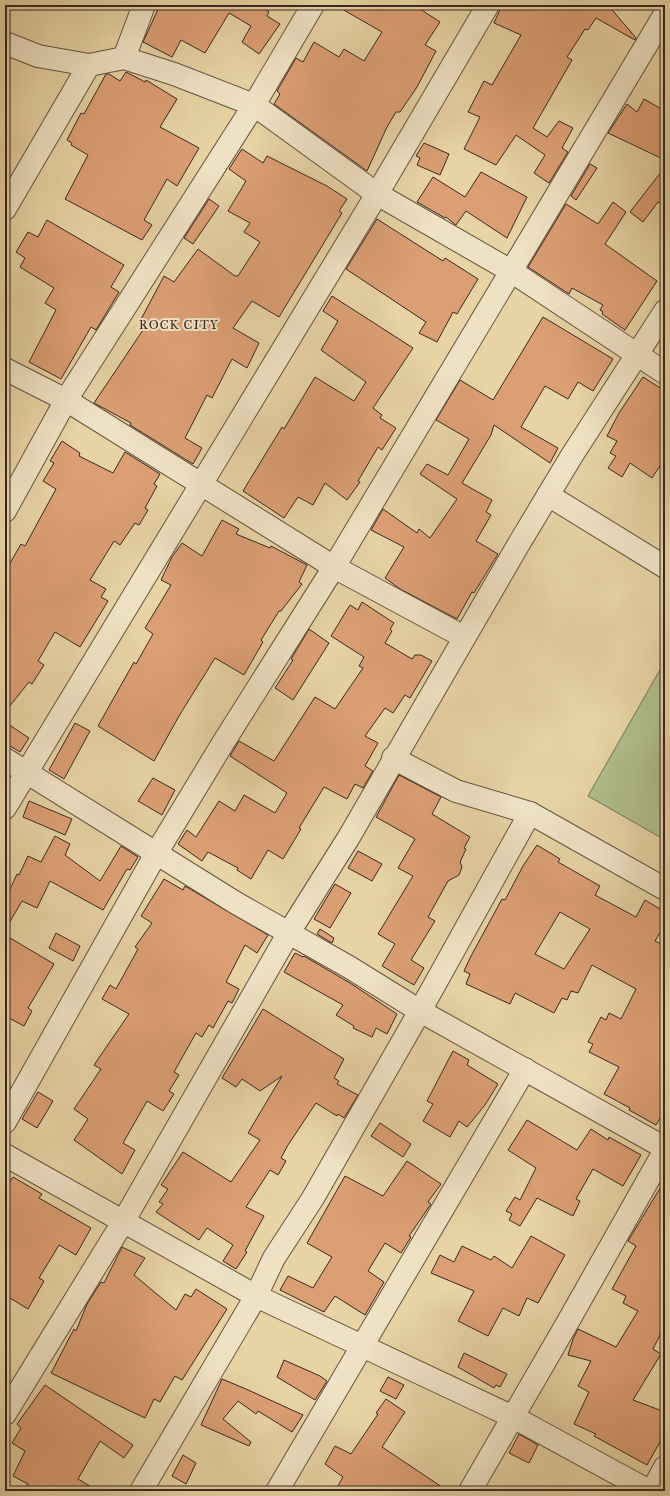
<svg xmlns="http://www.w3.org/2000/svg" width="670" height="1496" viewBox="0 0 670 1496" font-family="'IM FELL Great Primer',serif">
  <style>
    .green { fill: #afbe8b; stroke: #737356 }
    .building { fill: #dc9f74; stroke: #372821; fill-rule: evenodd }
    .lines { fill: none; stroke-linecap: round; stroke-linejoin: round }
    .minor-casing { stroke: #635342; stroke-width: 24 }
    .minor { stroke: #efe2c4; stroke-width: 22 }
    .labels { text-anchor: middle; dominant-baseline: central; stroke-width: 4; stroke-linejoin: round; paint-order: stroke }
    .neighbourhood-label { font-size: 13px; letter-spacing: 1px; fill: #372821; stroke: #efe2c4 }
  </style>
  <rect width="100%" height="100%" fill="#e7d3a4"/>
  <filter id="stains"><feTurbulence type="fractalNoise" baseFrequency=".005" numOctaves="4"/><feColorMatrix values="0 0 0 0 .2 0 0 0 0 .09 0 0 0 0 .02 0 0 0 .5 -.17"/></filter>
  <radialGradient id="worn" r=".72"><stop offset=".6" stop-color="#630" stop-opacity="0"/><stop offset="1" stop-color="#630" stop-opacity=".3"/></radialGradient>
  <!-- green -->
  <polygon class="green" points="665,661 665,840 588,796"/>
  <!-- building -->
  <g class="building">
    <polygon points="160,5 257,5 269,12 267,16 280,24 259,54 242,42 251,26 229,13 205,53 181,40 172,57 143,42"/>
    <polygon points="335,5 414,5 440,22 425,45 436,51 417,87 400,112 396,112 387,127 367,171 274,104 280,94 277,91 296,58 303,62 314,42 339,57 344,49 364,61 382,32"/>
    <polygon points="502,5 608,5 636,38 635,40 596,18 588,30 585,29 567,57 572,60 533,128 547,137 559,121 573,128 562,148 568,152 549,183 534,173 545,155 516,135 496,165 464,149 480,117 468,112 484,81 492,85 521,35 494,23"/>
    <polygon points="126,72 145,82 146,80 177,99 160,127 199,148 177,186 167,179 144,220 152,225 142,240 65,199 88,155 71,145 72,143 67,140 81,113 84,114 106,74 109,74 120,81"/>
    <polygon points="644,99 665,111 665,160 608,133 627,104 637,112"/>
    <polygon points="424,143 449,154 440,175 417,165 420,158 416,156"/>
    <polygon points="242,149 263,163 267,156 327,186 347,199 339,211 342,213 279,317 252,301 233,328 259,343 247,368 232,359 212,398 207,395 185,438 202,448 193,464 130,425 131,423 94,403 145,327 139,323 164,276 174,282 198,249 235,276 238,276 260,242 244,232 250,223 228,211 246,181 229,169"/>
    <polygon points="590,164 597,168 576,200 571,196"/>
    <polygon points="665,167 665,207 658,202 643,222 630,212"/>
    <polygon points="481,172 527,197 507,238 466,211 456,225 446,217 445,218 417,202 433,177 465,197"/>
    <polygon points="209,199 219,206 193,244 184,238"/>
    <polygon points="613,202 626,212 605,244 657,281 625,330 602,314 603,312 600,310 603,305 572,288 569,294 528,267 566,204 598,224"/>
    <polygon points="377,219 443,261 445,258 478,279 457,314 453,312 437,342 419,333 426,322 346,269"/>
    <polygon points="47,220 124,265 111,287 119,292 96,330 91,327 61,379 29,362 56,310 45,303 54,288 20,267 25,258 16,252 28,232 38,237"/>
    <polygon points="332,296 413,348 373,408 382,415 380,418 396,428 382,450 378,447 358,481 360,482 347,500 325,483 313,505 298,497 284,518 243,491 282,427 284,429 315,377 354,401 366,382 321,350 338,321 323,311"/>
    <polygon points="543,317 613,359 593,391 578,382 568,399 545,386 521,427 558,448 550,463 494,425 491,435 462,483 492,500 486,512 491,515 476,541 498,554 474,593 472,592 457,619 400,589 385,578 404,547 371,530 383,509 417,533 419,529 430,538 457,499 420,474 427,464 448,475 469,439 436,420 460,380 493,400"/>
    <polygon points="643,377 665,391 665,458 652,478 630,463 622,477 608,468 616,456 610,453 617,441 607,436 619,413"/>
    <polygon points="62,441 80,453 79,456 113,473 125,452 160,474 154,484 157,486 145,508 148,510 139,525 135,523 120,545 114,541 90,580 106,589 101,597 108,601 80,647 55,632 38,661 44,665 32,684 29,682 5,712 5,572 21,544 25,546 56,489 43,481 54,463 50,461"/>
    <polygon points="222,520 239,529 236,534 270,548 271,546 307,565 299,582 302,584 281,611 279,611 261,640 263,642 244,675 215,658 179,716 154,761 98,726 134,662 136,664 153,634 145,628 171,585 161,580 172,557 182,543 202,556"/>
    <polygon points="362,602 394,623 390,629 392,631 385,643 412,659 415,655 421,655 432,661 410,698 405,695 393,713 385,708 365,736 378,743 365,766 373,771 363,788 355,784 347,799 324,787 299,828 301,829 283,859 268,850 251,879 237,870 238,868 208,852 202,861 178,844 187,830 196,837 219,801 235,811 244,795 275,813 287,793 230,756 239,741 274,761 315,697 335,709 363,668 359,666 364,657 331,636 350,605 358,610"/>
    <polygon points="309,629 329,643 293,700 275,688 293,660 291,659"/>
    <polygon points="5,722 29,738 20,752 5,743"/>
    <polygon points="75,723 90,731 64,779 49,770"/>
    <polygon points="399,775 441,797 432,814 470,837 464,848 466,849 460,862 462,867 459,875 448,881 428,917 435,921 411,960 424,968 414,985 382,966 395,944 378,934 413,876 398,868 415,839 376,817"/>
    <polygon points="153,778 175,790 162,815 138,801"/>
    <polygon points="29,801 72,819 65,835 23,817"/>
    <polygon points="55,836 70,844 65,855 100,881 121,846 138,857 130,870 127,869 103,910 50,881 37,908 22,901 5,930 5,900 17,874 19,875 28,856 41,862"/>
    <path d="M537,845L560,859L558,862L600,886L595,895L636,917L645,900L665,912V924L655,941L665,946V1110L656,1125L629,1110L630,1108L604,1094L619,1067L589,1052L593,1044L588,1042L601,1017L606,1020L609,1013L621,1019L636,989L592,965L578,993L571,991L567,1000L562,998L554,1013L515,993L510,1004L466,984L470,974L464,971L471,956L502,899L505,900L523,866ZM560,912L590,929L564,969L535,954Z"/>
    <polygon points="358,851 382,864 372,881 348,868"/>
    <polygon points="164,879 183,890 185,886 268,935 257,953 245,945 226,982 239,989 232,1003 228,1001 213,1028 209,1025 202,1037 196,1033 174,1072 179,1075 169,1091 174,1094 163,1111 147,1101 123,1143 135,1150 122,1174 74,1140 88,1119 74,1109 101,1069 94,1065 129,1014 102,999 110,985 116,989 138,949 135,947 152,923 141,916"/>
    <polygon points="335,884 351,893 330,928 314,919"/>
    <polygon points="320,929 334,938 332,943 317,934"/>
    <polygon points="56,933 80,946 73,961 49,948"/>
    <polygon points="5,935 54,964 28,1008 32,1011 24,1026 5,1016"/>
    <polygon points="295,953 303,957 304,956 350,983 397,1014 387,1034 376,1028 372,1037 353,1028 354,1026 336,1015 343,1005 284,972"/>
    <polygon points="263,1009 344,1059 334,1078 339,1081 337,1084 358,1095 344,1118 338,1114 337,1116 316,1103 288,1145 281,1158 286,1161 278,1175 270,1170 246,1207 264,1216 245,1251 247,1252 236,1269 223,1261 233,1245 207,1228 199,1240 156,1212 163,1204 159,1202 168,1189 161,1185 183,1152 231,1182 260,1140 248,1133 282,1076 260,1091 242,1079 236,1087 222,1078"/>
    <polygon points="453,1051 469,1060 467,1065 498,1084 485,1105 467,1127 459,1121 450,1137 423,1121 433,1104 427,1101"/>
    <polygon points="38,1092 53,1101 37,1128 22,1119"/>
    <polygon points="527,1120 577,1150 591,1129 608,1140 609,1137 641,1155 623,1186 593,1169 576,1199 580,1201 573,1216 537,1198 520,1226 509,1220 512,1214 506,1211 515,1197 520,1200 536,1168 508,1150"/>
    <polygon points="380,1123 411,1144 403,1157 371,1136"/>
    <polygon points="407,1161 441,1184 428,1202 431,1204 409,1236 411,1237 401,1253 385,1243 368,1271 384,1282 365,1315 335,1296 324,1312 280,1290 288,1276 313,1288 332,1257 307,1243 345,1176 383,1196"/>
    <polygon points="13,1177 42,1194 39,1198 91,1228 76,1255 59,1245 39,1278 44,1281 28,1309 5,1295 5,1189"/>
    <polygon points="665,1180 665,1325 653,1349 661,1354 633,1400 665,1412 660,1426 665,1428 665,1433 647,1465 594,1436 596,1434 574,1424 589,1392 578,1386 591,1361 568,1355 573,1339 578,1329 616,1347 638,1311 623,1303 626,1296 612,1289 636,1246 628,1241"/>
    <polygon points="531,1236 565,1255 538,1303 527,1298 519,1316 503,1308 488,1336 458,1321 474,1291 431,1273 440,1255 454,1262 462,1246 491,1260 494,1256 512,1268"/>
    <polygon points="122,1247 145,1258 134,1275 176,1310 185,1294 191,1297 196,1289 227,1309 182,1380 175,1376 160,1402 154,1399 145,1418 51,1373 74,1329 76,1331 87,1304 101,1282 104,1283"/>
    <polygon points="464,1353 507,1374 500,1387 496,1385 494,1388 458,1367"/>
    <polygon points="284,1360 320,1376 327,1381 315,1400 277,1377"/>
    <polygon points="388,1377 404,1385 396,1399 380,1391"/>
    <polygon points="222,1379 246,1389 303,1415 292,1432 258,1411 256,1414 238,1401 223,1419 251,1442 249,1446 201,1425"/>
    <polygon points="45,1385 133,1445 124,1458 100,1441 78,1479 98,1491 24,1491 28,1484 13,1476 25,1451 12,1443 21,1428 17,1424"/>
    <polygon points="386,1399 405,1412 382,1447 448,1491 335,1491 343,1477 325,1464 335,1446 351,1454 378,1414 376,1413"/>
    <polygon points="519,1434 538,1445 529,1463 509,1453"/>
    <polygon points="183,1455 196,1463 186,1484 172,1476"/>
  </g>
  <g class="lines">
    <defs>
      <g id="minor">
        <polyline points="5,43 38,56 89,65 124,58 174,74 254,105 377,194 511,271 665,373"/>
        <polyline points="124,58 144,5"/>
        <polyline points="5,209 89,65"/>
        <polyline points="5,369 66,400 334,567 464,637"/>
        <polyline points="548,495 665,567"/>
        <polyline points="5,511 66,400 254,105 313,5"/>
        <polyline points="393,758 456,791 530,813 665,889"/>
        <polyline points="5,759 236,903 349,967 420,1011 665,1148"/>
        <polyline points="5,808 377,194 488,5"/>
        <polyline points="5,1122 157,852 223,743 334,567 665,14"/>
        <polyline points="5,1155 256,1296 513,1417 649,1491"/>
        <polyline points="5,1414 123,1222 288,934 349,837 517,547 571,457 665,311"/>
        <polyline points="141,1491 256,1296 274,1258 313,1198 420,1011 530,813"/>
        <polyline points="277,1491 525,1069"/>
        <polyline points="470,1491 569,1320 665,1150"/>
        <polyline points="652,1491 665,1467"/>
      </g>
    </defs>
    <!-- minor casing -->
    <use href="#minor" class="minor-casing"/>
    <!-- minor -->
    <use href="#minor" class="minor"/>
  </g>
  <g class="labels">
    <!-- neighbourhood labels -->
    <g class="neighbourhood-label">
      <text x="179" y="325">ROCK CITY</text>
    </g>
  </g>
  <!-- margin -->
  <rect width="670" height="1496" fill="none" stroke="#e7d3a4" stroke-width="20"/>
  <rect x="6" y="6" width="658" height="1484" fill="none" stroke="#372821" stroke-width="2"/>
  <rect x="10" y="10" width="650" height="1476" fill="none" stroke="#372821"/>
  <rect width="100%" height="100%" filter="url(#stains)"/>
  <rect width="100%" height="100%" fill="url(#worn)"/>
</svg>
